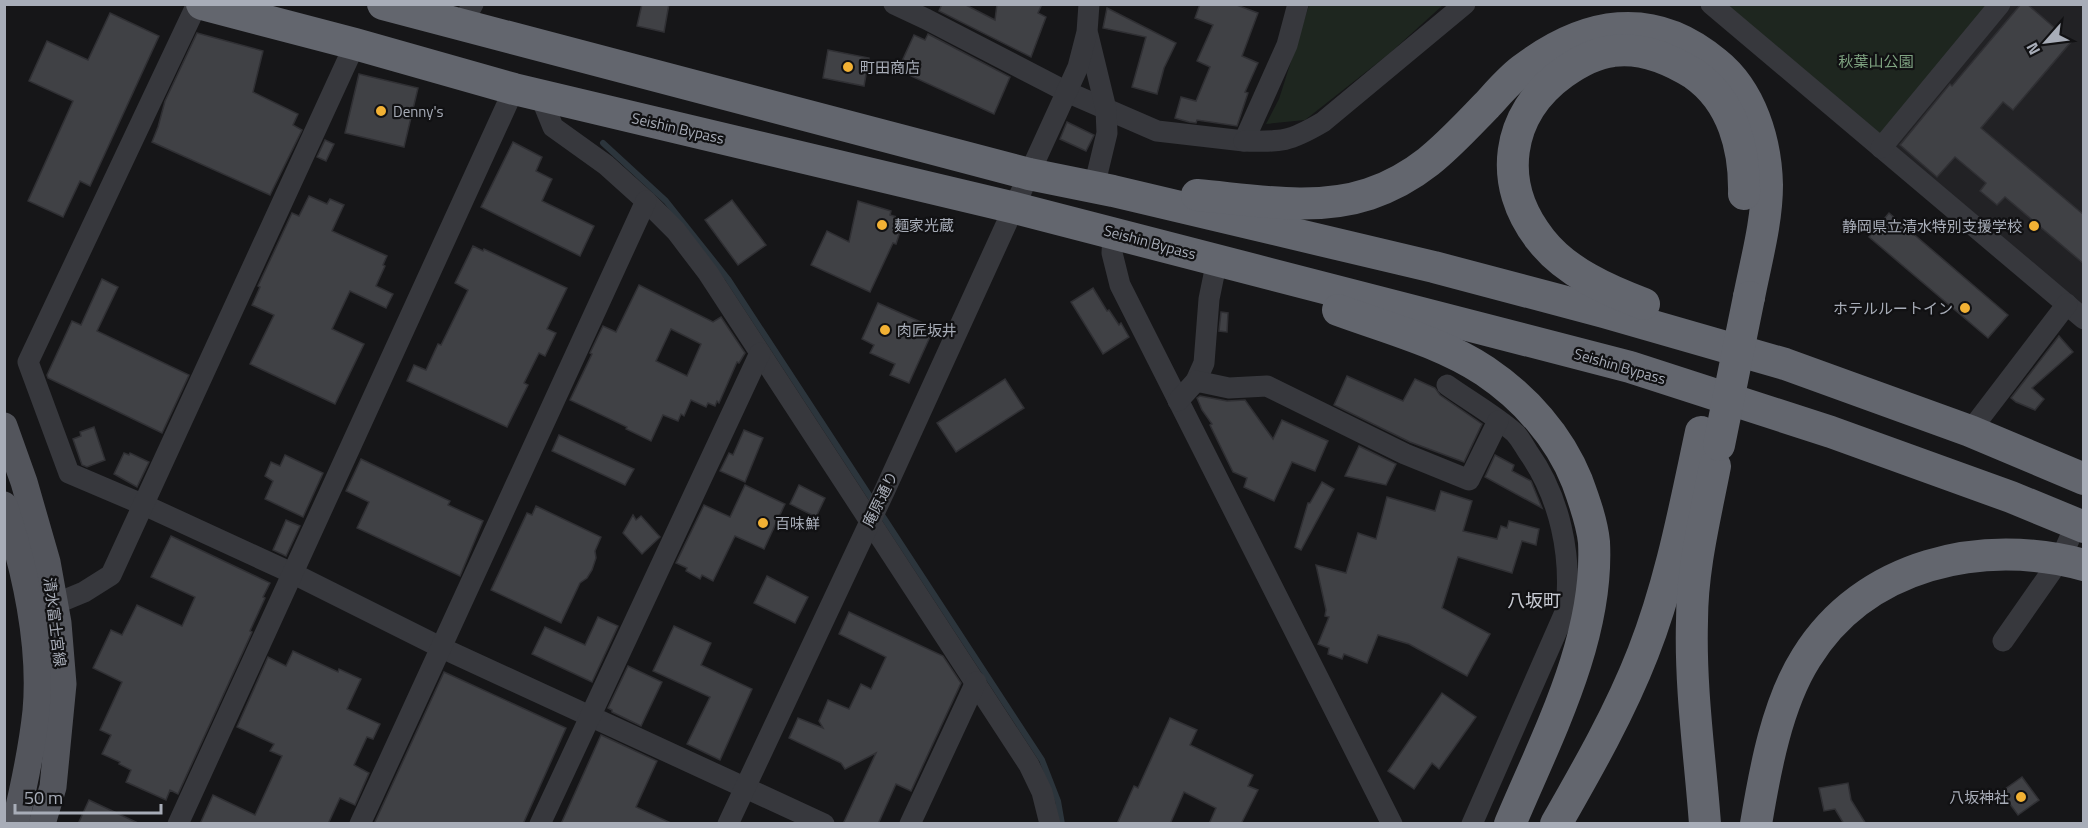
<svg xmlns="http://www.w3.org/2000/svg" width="2088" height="828" viewBox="0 0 2088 828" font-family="'Titillium Web','Noto Sans JP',sans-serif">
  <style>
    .built { fill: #222225 }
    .green { fill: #1e261f }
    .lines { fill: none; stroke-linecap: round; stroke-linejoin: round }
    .stream { stroke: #2c353c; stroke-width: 6 }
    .building { fill: #404145; stroke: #303034; stroke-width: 1.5; fill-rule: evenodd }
    .minor { stroke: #37383d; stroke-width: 21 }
    .major { stroke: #53555c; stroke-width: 27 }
    .highway { stroke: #63666e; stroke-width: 32 }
    .highway-bridge { stroke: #63666e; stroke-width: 32 }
    .poi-dot { fill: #f2b134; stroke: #111113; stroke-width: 2 }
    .labels { text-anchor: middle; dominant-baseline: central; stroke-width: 4.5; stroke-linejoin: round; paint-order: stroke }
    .park-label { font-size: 15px; fill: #7fa381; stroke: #111113 }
    .poi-label { font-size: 15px; fill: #a8adb8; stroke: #111113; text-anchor: start }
    .street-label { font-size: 15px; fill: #a8adb8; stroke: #111113 }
    .quarter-label { font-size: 18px; fill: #c9ccd4; stroke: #111113 }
  </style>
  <rect width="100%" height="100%" fill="#161618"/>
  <!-- built -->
  <polygon class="built" points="2002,5 2083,5 2083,309 1884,142"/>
  <!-- green -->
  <g class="green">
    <polygon points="1309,5 1443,5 1390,53 1305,120 1266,124 1279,99"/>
    <polygon points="1726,5 1994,5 1883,140"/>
  </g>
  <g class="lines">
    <!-- stream -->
    <g class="stream">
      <polyline points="603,143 666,201 728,279 873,501"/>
      <polyline points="880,512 1042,760 1058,801 1062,824"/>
    </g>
  </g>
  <!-- building -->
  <g class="building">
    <polygon points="642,4 669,4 664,32 637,26"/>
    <polygon points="942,4 964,4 995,20 997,4 1042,4 1038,13 1046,17 1031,57 939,11"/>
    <polygon points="1200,4 1234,4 1258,13 1242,56 1258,63 1245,92 1248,93 1237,126 1197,120 1196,123 1189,122 1175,118 1181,97 1196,101 1210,67 1197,61 1213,25 1195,18"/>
    <polygon points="2021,4 2027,4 2071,42 2013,110 2003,102 1981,128 2084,215 2084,264 2005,197 1997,205 1980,191 1986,183 1955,157 1937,177 1900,145 1950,84 1952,86"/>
    <polygon points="1107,8 1176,43 1164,68 1157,94 1132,87 1146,37 1103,28"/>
    <polygon points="110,13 159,36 90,186 80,181 63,217 28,201 73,101 29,81 47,41 88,60"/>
    <polygon points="197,33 263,51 253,92 298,114 293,125 302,130 270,195 152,142 158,127 165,101"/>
    <polygon points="928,34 1010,77 994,114 898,70 914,35 925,40"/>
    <polygon points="828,50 869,58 864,86 823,78"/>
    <polygon points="359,74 418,88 404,147 345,133"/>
    <polygon points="1067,122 1094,135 1086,151 1060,139"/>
    <polygon points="325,140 334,144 326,161 317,157"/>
    <polygon points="513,142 542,157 536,171 552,179 542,201 594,226 580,256 481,207"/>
    <polygon points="309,196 327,204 330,199 344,205 332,231 387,256 383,265 385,266 376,286 393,294 386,308 350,291 332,329 364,344 335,404 250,364 274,315 252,305 260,287 258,286 292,213 299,216"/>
    <polygon points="732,200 766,245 738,265 705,220"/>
    <polygon points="858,201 891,211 890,215 904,219 896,244 893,243 870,292 811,265 827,231 849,242"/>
    <polygon points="1889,213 2008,315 1988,338 1869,237"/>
    <polygon points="473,246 483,251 484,249 567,288 547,329 556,333 545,356 539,353 524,383 528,385 507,427 407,381 414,365 426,370 438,344 441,345 468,290 455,283"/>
    <polygon points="102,279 118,287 97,331 189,375 162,433 48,378 47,375 72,321 81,325"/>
    <path d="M639,285L713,322L721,317L745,353L739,363L737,362L719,403L717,401L715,406L708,403L706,407L691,400L684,416L681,414L678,421L663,415L651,441L626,429L627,427L570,400L592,354L590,353L603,326L616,332ZM671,329L701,344L687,376L656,361Z"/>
    <polygon points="1093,288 1107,311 1109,310 1119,325 1121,323 1129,337 1103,354 1071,302"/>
    <polygon points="878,303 934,328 909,383 890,375 895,364 870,353 874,345 862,339"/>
    <polygon points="1221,312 1228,313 1227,332 1219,331"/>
    <polygon points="2059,336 2073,352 2032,388 2044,399 2035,410 2016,402 2011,398"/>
    <polygon points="1347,376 1403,401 1415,379 1435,388 1440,395 1482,424 1464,462 1410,442 1334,405"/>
    <polygon points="1005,379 1024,408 956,452 937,423"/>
    <polygon points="1200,396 1227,401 1245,400 1273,439 1282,420 1328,441 1315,471 1292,462 1274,501 1244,487 1247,478 1233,472 1210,425 1212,424 1202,410 1197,398"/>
    <polygon points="94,427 105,460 87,467 82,465 73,439 81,436 80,432"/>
    <polygon points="744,430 763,438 745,482 720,471 729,453 733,455"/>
    <polygon points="559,435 634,469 625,485 552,451"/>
    <polygon points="1359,446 1396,464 1386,485 1345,476"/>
    <polygon points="124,453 129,455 130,453 149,462 137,487 114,474"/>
    <polygon points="285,455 323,473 303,517 265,499 273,481 265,476 271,462 280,466"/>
    <polygon points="1495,455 1514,465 1512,471 1531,481 1542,508 1485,477"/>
    <polygon points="361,459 450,501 448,505 483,521 460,576 357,528 369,502 346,491"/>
    <polygon points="1322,482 1334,489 1301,550 1295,547 1308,503 1310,503"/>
    <polygon points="745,485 785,504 764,549 735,536 713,581 702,575 700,579 686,571 687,568 676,563 704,505 730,517"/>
    <polygon points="799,485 825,498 816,517 790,504"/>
    <polygon points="1441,491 1472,501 1463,531 1497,539 1501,526 1507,528 1509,521 1539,529 1536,545 1522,541 1512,573 1458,557 1442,608 1490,634 1467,676 1409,644 1378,635 1367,663 1344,654 1342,659 1328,654 1329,648 1318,644 1329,617 1325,616 1326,610 1316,565 1346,573 1358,533 1376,539 1387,497 1435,511"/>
    <polygon points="536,506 601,537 595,551 596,558 592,570 587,578 580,583 561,623 491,590 527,513 532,515"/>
    <polygon points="633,515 636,520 641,516 660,537 642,554 623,533"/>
    <polygon points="286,520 300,526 286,556 273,550"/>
    <polygon points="171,536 270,583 263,597 265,598 250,631 252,632 178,794 170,790 166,800 126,782 131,770 119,764 120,762 102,754 111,735 100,730 122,682 93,668 111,630 122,635 137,605 182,626 195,597 151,577"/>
    <polygon points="767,576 808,597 795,623 754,603"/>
    <polygon points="849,612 943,656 961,683 911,791 896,784 878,824 843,824 876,753 845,769 841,763 789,738 798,718 823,728 819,721 828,700 849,709 861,684 871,689 886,657 839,634"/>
    <polygon points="598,617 618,626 592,682 532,654 545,627 585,645"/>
    <polygon points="674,626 711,643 701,665 752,689 720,760 687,744 710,697 653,671"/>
    <polygon points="293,651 338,672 339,669 361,679 347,709 380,724 373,739 367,737 354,765 369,773 355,805 340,798 328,824 200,824 213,795 255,815 282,756 270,751 274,744 237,727 268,657 286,666"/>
    <polygon points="628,666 662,682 641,726 612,712 612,710 608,708"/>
    <polygon points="444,672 566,728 523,824 374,824"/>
    <polygon points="1442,693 1476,717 1439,769 1432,763 1414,789 1388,771"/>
    <polygon points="1170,718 1197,730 1190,745 1253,775 1248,786 1258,790 1241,824 1209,824 1216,808 1184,792 1170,824 1117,824 1134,786 1138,788"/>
    <polygon points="601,735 657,761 636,807 673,824 561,824"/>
    <polygon points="2022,777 2039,800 2018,815 2001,792"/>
    <polygon points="1848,783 1851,800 1866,824 1844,824 1835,809 1824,811 1819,788"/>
    <polygon points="89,800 140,824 78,824"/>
  </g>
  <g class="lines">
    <!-- minor -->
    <g class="minor">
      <polyline points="197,4 28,362 69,473 144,505 294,574 442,648 824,824"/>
      <polyline points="894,4 926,19 1067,92 1157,131 1244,141 1287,45 1298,4"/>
      <polyline points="1711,4 2084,319"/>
      <polyline points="461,26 473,4"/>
      <polyline points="1088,35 1106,109 1107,133 1094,187"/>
      <polyline points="540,95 553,127 606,165 646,201 676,231 708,273 1029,765 1042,792 1050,824"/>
      <path d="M1244,141C1282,142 1289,142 1323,122L1465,4"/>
      <polyline points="1881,148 2000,4"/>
      <polyline points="1113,233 1112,253 1120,285 1392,824"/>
      <polyline points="1196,381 1204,363 1209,299 1217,260"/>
      <path d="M1447,385C1468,400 1496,416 1515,433C1520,438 1524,446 1528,452C1560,497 1572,555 1566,610L1472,824"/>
      <polyline points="1178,401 1196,381 1229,388 1267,386 1405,454 1469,480 1498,421"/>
      <polyline points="1970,431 2067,304"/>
      <polyline points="55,604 84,592 111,575 355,44"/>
      <polyline points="2003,641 2061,558 2076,524"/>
      <polyline points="178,824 514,89"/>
      <polyline points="360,824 646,201"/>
      <polyline points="540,824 760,353"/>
      <polyline points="728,824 884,492 1078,67 1087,32 1089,4"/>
      <polyline points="910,824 976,682"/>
    </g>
    <!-- major -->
    <g class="major">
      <polyline points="4,426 24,482 47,562 58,623 63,684 53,787 42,824"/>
      <path d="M4,505C25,568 42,645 36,711C32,749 24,786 15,824"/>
    </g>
    <!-- highway -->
    <g class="highway">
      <polyline points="202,4 355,44 514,89 1015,208 1630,367 1831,432 2011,497 2084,527"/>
      <polyline points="383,4 1029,174 1113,191 1434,267 1604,312 1785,364 1970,431 2084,479"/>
      <path d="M1197,195C1253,200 1315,212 1369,194C1422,176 1449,144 1487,105C1498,93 1509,80 1522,70C1585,22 1652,9 1716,63C1751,91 1766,141 1767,185C1767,222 1756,261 1749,297"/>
      <path d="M1644,304C1607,290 1566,272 1541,240C1496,184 1506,114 1563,73C1577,63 1595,53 1613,51C1642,47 1670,59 1694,74C1733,101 1745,149 1744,194"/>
      <path d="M1338,310C1387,328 1441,342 1485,371C1525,398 1559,436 1577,481C1584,500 1592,522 1594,542C1599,639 1547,736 1510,824"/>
      <path d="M1556,824C1588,768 1620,712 1643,653C1671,582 1685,506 1701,432"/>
      <path d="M1705,824C1700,756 1690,689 1692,621C1692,569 1705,518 1715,466"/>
      <path d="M1756,824C1765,770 1777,704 1806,658C1864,564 1982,537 2084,565"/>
    </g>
    <!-- highway-bridge -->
    <polyline class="highway-bridge" points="1719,445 1749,297"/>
  </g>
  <!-- markers -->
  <g class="poi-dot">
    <circle cx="848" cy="67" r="6"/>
    <circle cx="381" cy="111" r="6"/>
    <circle cx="882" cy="225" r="6"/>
    <circle cx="2034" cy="226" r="6"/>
    <circle cx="1965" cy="308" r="6"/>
    <circle cx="885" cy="330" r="6"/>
    <circle cx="763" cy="523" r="6"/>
    <circle cx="2021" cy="797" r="6"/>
  </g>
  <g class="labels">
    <!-- park labels -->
    <g class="park-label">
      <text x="1876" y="61">秋葉山公園</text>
    </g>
    <!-- poi labels -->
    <g class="poi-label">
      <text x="860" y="67">町田商店</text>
      <text x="393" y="111">Denny's</text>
      <text x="894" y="225">麺家光蔵</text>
      <text x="2022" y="226" text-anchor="end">静岡県立清水特別支援学校</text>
      <text x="1953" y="308" text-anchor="end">ホテルルートイン</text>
      <text x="897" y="330">肉匠坂井</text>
      <text x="775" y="523">百味鮮</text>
      <text x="2009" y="797" text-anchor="end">八坂神社</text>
    </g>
    <!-- street labels -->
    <g class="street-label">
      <text transform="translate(678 128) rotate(13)">Seishin Bypass</text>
      <text transform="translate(1150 242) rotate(15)">Seishin Bypass</text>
      <text transform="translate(1620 366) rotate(16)">Seishin Bypass</text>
      <text transform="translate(880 499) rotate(-64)">庵原通り</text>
      <text transform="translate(55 622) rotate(83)">清水富士宮線</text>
    </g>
    <!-- quarter labels -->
    <g class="quarter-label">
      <text x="1534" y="600">八坂町</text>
    </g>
  </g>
  <!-- border -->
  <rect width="2088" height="828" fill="none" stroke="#a8adb8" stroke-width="12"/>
  <!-- north arrow -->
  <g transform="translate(2046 42) rotate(242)" stroke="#111113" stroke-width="4.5" paint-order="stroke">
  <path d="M0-4.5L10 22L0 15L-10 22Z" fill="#a8adb8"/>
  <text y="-9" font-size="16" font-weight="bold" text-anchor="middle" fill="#a8adb8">N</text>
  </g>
  <!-- scale -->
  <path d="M15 804v9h146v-9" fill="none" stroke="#a8adb8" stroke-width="3"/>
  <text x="24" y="804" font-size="18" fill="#a8adb8" stroke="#111113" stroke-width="4.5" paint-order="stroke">50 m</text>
</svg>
